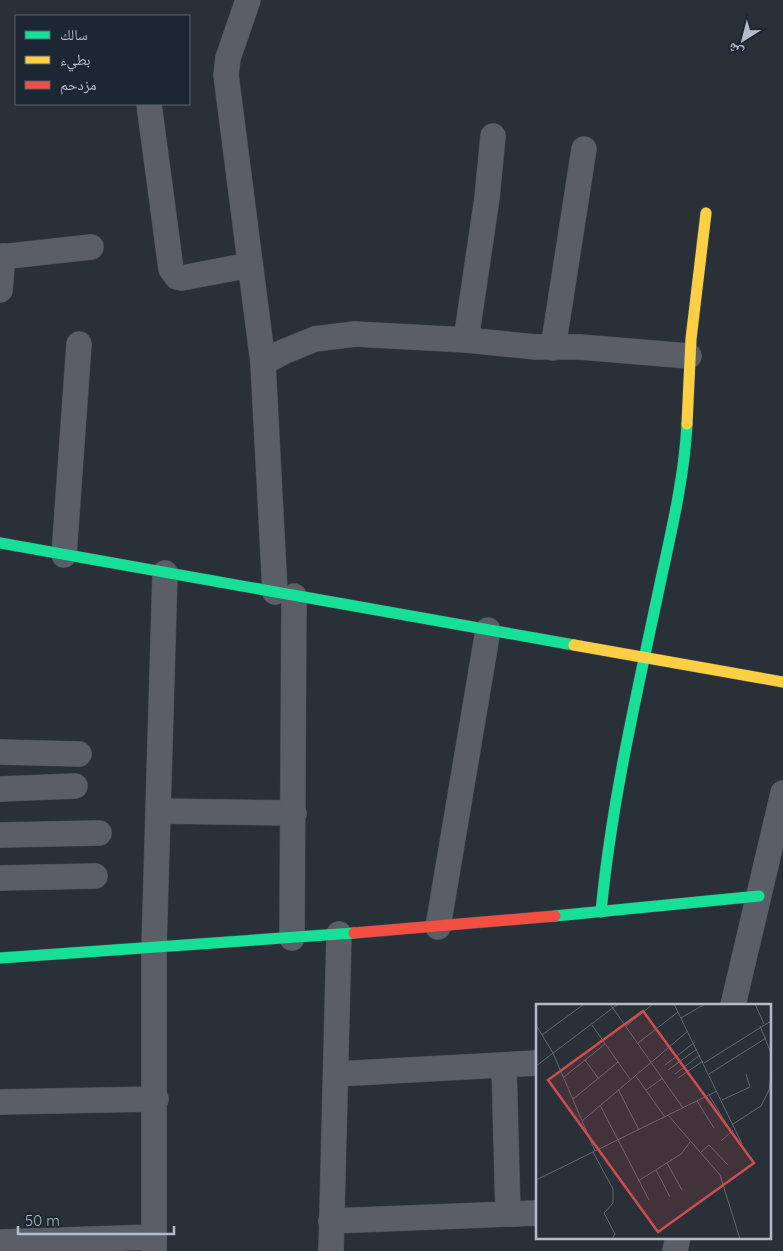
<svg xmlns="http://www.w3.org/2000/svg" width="783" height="1251" viewBox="0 0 783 1251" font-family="Quicksand,'Noto Naskh Arabic',sans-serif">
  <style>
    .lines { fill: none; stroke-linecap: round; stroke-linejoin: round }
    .street-casing { stroke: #484c53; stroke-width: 26 }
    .fast-casing { stroke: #484c53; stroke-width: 12 }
    .slow-casing { stroke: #484c53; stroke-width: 12 }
    .jam-casing { stroke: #484c53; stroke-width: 12 }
    .street { stroke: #5a5e66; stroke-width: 25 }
    .fast { stroke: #16e098; stroke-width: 11 }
    .slow { stroke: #ffcf43; stroke-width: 11 }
    .jam { stroke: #f24e42; stroke-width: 11 }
    .inset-road { fill: none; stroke: #616872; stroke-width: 1 }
    .view { fill: #ce4d50; fill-opacity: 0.15; stroke: #ce4d50; stroke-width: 2.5 }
    .inset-edge { fill: none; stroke: #b4bcc9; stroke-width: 2.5 }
  </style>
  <rect width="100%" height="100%" fill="#2a3038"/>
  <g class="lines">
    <defs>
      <g id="street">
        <polyline points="248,0 228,58 226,75 263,363 275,592"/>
        <polyline points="149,104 171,269 177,277 182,278 250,265"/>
        <polyline points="0,257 91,247"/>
        <polyline points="0,290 3,256"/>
        <polyline points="466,340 487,198 493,136"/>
        <polyline points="553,348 584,149"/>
        <polyline points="263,363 283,352 315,339 355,334 466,340 536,347 580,347 689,356"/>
        <polyline points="64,555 79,344"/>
        <polyline points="0,752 79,754"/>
        <polyline points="0,789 75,786"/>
        <polyline points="159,811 294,813"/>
        <polyline points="0,835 99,833"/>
        <polyline points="0,878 95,876"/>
        <polyline points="438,927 488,630"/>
        <polyline points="292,938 294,596"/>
        <polyline points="733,1005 783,793"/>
        <polyline points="504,1065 508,1214"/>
        <polyline points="336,1074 537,1063"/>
        <polyline points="0,1102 156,1099"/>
        <polyline points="331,1221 537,1213"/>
        <polyline points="0,1242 154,1237"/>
        <polyline points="154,1251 154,948 165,573"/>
        <polyline points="331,1251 339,934"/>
        <polyline points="675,1251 678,1237"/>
      </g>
      <g id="fast">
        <polyline points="0,543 574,645"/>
        <path d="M601,912C611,807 634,706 656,603C668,544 684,484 687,424"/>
        <polyline points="555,916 759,896"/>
        <polyline points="0,958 354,933"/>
      </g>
      <g id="slow">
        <polyline points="687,424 691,339 706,213"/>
        <polyline points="574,645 783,682"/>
      </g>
      <polyline id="jam" points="354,933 555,916"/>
    </defs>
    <!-- street casing -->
    <use href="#street" class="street-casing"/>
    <!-- fast casing -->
    <use href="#fast" class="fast-casing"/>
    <!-- slow casing -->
    <use href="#slow" class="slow-casing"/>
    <!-- jam casing -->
    <use href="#jam" class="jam-casing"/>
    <!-- street -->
    <use href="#street" class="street"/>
    <!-- fast -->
    <use href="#fast" class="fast"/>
    <!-- slow -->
    <use href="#slow" class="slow"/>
    <!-- jam -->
    <use href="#jam" class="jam"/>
  </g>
  <!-- overview -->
  <g transform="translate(536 1004)">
    <rect width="235" height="235" fill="#2a3038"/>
    <path class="inset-road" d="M74,0L147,104M138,0L206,140M219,0L228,20M145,14L169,0M0,21L17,49L59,147M56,21L94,75M90,22L117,0M224,22L235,49M6,31L48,0M102,39L142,8M49,56L62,74M168,59L235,17M129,61L159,38M0,62L82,0M132,66L161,45M139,70L164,51M173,70L230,34M99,71L129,113M28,73L69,40M142,74L167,57M82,85L103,126M110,86L127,74M173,91L195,128M37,95L82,58M186,96L214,83L210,70M161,97L178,124M64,101L113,196M132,111L184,171L204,235M46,117L152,27M197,120L225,102L233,86L235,70M185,137L197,126M57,148L77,185V199L68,209L79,230L76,235M164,149L173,141L192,161M131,159L146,186M120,166L134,193M0,176L181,87M102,177L145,150L154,138"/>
    <path class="view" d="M107,7L218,159L122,228L12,76Z"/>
    <rect width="235" height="235" class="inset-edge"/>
  </g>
  <!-- legend -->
  <rect x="15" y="15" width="175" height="90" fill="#1d2633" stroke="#59626f"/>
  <rect x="25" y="31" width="25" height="8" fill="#16e098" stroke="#59626f"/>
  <text x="60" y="40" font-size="15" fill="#b4bcc9">سالك</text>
  <rect x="25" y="56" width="25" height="8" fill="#ffcf43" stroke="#59626f"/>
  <text x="60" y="65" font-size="15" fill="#b4bcc9">بطيء</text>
  <rect x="25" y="81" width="25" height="8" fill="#f24e42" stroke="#59626f"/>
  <text x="60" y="90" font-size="15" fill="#b4bcc9">مزدحم</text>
  <!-- north arrow -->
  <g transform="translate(743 40) rotate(216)" stroke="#1d2633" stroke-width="4" paint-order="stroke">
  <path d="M0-4L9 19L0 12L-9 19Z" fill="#b4bcc9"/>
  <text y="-8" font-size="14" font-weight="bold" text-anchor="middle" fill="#b4bcc9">ش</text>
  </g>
  <!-- scale -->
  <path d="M18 1226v8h156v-8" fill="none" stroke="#b4bcc9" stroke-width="2.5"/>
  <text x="25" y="1226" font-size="15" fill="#b4bcc9" stroke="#1d2633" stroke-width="4" paint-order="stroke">50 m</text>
</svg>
